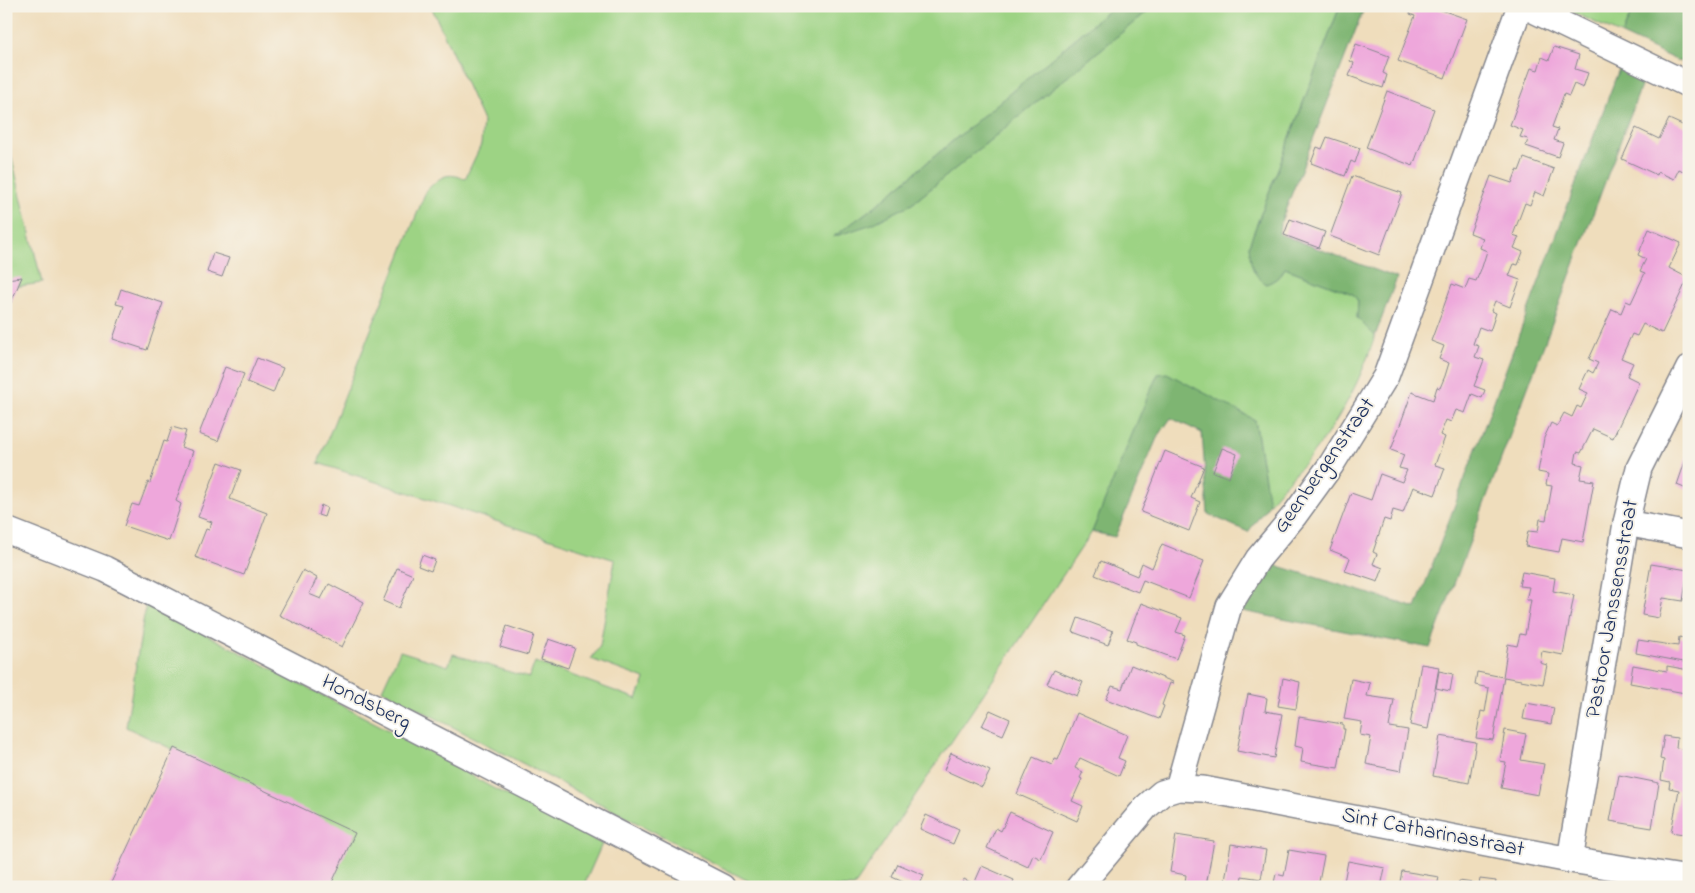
<svg xmlns="http://www.w3.org/2000/svg" width="1695" height="893" viewBox="0 0 1695 893" font-family="'Indie Flower',sans-serif">
  <style>
    .green { fill: #9dd384; stroke: #5c8171 }
    .forest { fill: #7eb572; stroke: #4c7268 }
    .building { fill: #eea7db }
    .lines { fill: none; stroke-linecap: round; stroke-linejoin: round }
    .street-casing { stroke: #85868d; stroke-width: 28 }
    .street { stroke: #fff; stroke-width: 25 }
    .labels { text-anchor: middle; dominant-baseline: central; stroke-width: 4; stroke-linejoin: round; paint-order: stroke }
    .street-label { font-size: 22px; fill: #1b2f5e; stroke: #f7f3e8 }
  </style>
  <rect width="100%" height="100%" fill="#f7f3e8"/>
  <filter id="ink" filterUnits="userSpaceOnUse"><feTurbulence type="fractalNoise" baseFrequency=".02" numOctaves="2"/><feDisplacementMap in="SourceGraphic" scale="10" xChannelSelector="R" yChannelSelector="G"/><feConvolveMatrix kernelMatrix="1 2 1 2 8 2 1 2 1" color-interpolation-filters="sRGB"/></filter>
  <filter id="wash" filterUnits="userSpaceOnUse"><feTurbulence type="fractalNoise" baseFrequency=".0096" numOctaves="4" result="noise"/><feDisplacementMap in="SourceGraphic" scale="20" xChannelSelector="R" yChannelSelector="G"/><feGaussianBlur stdDeviation="1.12" result="paint"/><feColorMatrix in="noise" values="0 0 0 0 0 0 0 0 0 0 0 0 0 0 0 0 0 1.4 0 .05"/><feComposite in="paint" operator="in"/></filter>
  <g filter="url(#wash)">
    <rect width="100%" height="100%" fill="#efddbc"/>
    <!-- green -->
    <g class="green">
      <path d="M431,6H1114L874,207L835,236L912,204L1154,6H1340L1249,245L1265,284C1275,281 1280,277 1285,268L1353,294L1358,301L1357,318L1375,336C1362,377 1343,414 1317,448C1302,468 1283,484 1269,504L1255,420L1158,374L1092,532L854,887H760L382,690L400,651L448,666L453,654L529,678L535,662L637,699L645,679L591,659L600,646L615,560L318,463L426,191C440,177 446,171 465,179L481,145L483,121Z"/>
      <polygon points="1565,6 1634,6 1622,35 1564,8"/>
      <polygon points="6,134 42,283 6,288"/>
      <polygon points="146,603 423,748 489,786 602,844 583,887 323,887 343,848 356,837 126,727"/>
    </g>
    <!-- forest -->
    <g class="forest">
      <polygon points="1114,6 1154,6 912,204 872,224 833,237 874,207"/>
      <path d="M1340,6H1365L1280,224L1279,234L1397,278L1375,336L1357,318L1358,301L1353,294L1285,268C1280,276 1275,281 1266,284C1250,272 1251,263 1249,245Z"/>
      <polygon points="1634,6 1670,6 1689,14 1689,66 1622,35"/>
      <polygon points="1619,69 1643,81 1430,648 1237,610 1259,560 1416,608"/>
      <polygon points="1167,373 1255,420 1269,504 1248,532 1208,514 1202,433 1171,418 1157,438 1115,537 1092,532 1149,393 1158,374"/>
    </g>
    <g id="blocks">
      <!-- building -->
      <g class="building">
        <polygon points="1412,6 1430,6 1467,19 1445,78 1398,61 1415,16 1410,14"/>
        <polygon points="1356,44 1389,56 1383,73 1387,75 1383,88 1349,76 1354,63 1350,61"/>
        <polygon points="1554,47 1579,55 1575,69 1588,73 1583,88 1574,84 1569,96 1564,94 1552,127 1558,129 1554,140 1563,143 1558,157 1526,146 1528,139 1520,137 1523,130 1510,125 1531,68 1538,70 1542,57 1549,60"/>
        <polygon points="1387,91 1434,109 1413,166 1366,148"/>
        <polygon points="1669,119 1689,128 1689,174 1679,169 1674,179 1658,172 1657,175 1622,159 1636,128 1659,139"/>
        <polygon points="1327,137 1360,148 1355,163 1351,161 1345,176 1311,163 1317,147 1322,149"/>
        <polygon points="1524,158 1554,169 1544,196 1535,192 1530,205 1525,203 1513,235 1519,237 1514,248 1523,252 1518,265 1514,264 1509,276 1520,280 1510,307 1495,301 1491,311 1496,313 1490,331 1479,327 1473,344 1479,346 1475,357 1484,360 1474,386 1485,390 1482,398 1472,394 1465,413 1456,410 1451,422 1446,420 1440,435 1445,437 1435,465 1445,468 1435,495 1413,487 1403,513 1393,510 1390,521 1384,519 1373,552 1377,554 1373,564 1383,568 1378,582 1345,571 1350,558 1330,550 1351,493 1371,500 1380,474 1402,482 1407,470 1399,468 1404,455 1391,450 1412,392 1433,400 1437,387 1440,388 1445,376 1449,363 1439,359 1444,346 1431,341 1452,284 1465,289 1469,279 1476,281 1482,267 1487,251 1480,248 1483,238 1470,233 1491,176 1512,183 1517,170 1519,171"/>
        <polygon points="1352,176 1402,193 1379,255 1330,236"/>
        <polygon points="1290,219 1325,232 1319,248 1284,235"/>
        <polygon points="1649,229 1681,243 1669,268 1688,278 1662,333 1643,324 1637,336 1632,334 1621,358 1633,363 1627,376 1639,382 1613,438 1593,429 1581,453 1577,452 1575,463 1583,465 1580,479 1594,481 1583,542 1562,538 1559,552 1525,546 1528,531 1538,532 1540,519 1546,520 1552,486 1546,485 1548,474 1538,472 1544,438 1551,423 1557,426 1564,413 1572,417 1577,406 1581,408 1588,393 1579,389 1588,370 1593,373 1598,363 1589,359 1606,322 1612,309 1621,313 1626,301 1631,303 1645,273 1640,271 1646,259 1638,255"/>
        <polygon points="213,253 229,258 222,277 207,272"/>
        <polygon points="22,277 6,314 6,279"/>
        <polygon points="121,289 163,303 147,350 113,339 124,306 116,304"/>
        <polygon points="257,358 283,368 273,393 247,382"/>
        <polygon points="225,367 244,374 218,441 199,434"/>
        <polygon points="172,427 186,431 181,447 193,451 176,501 181,504 169,541 124,526 132,504 139,506 148,482 150,483 164,441 167,442"/>
        <polygon points="1222,448 1237,454 1229,478 1213,472"/>
        <polygon points="1689,450 1689,490 1677,485"/>
        <polygon points="1165,451 1204,467 1191,498 1200,502 1189,531 1141,512"/>
        <polygon points="219,462 241,470 230,499 267,513 244,575 195,557 206,529 209,530 212,522 198,517"/>
        <polygon points="321,505 327,508 324,517 318,515"/>
        <polygon points="1162,544 1204,561 1189,598 1143,580 1138,592 1095,575 1101,561 1137,576 1142,563 1152,568"/>
        <polygon points="422,555 435,560 431,571 418,566"/>
        <polygon points="1651,564 1688,570 1683,601 1663,598 1659,618 1642,615"/>
        <polygon points="397,568 413,575 399,608 383,601"/>
        <polygon points="303,570 317,578 309,594 321,599 329,584 364,602 342,647 279,615"/>
        <polygon points="1522,572 1555,578 1553,591 1574,595 1563,655 1542,651 1540,663 1547,665 1543,684 1504,677 1493,740 1476,738 1481,711 1485,712 1489,688 1475,685 1477,672 1503,677 1508,644 1517,646 1520,634 1525,635 1531,600 1526,600 1529,587 1519,586"/>
        <polygon points="1141,603 1182,618 1176,632 1185,635 1176,659 1136,644 1136,642 1127,639"/>
        <polygon points="1078,618 1113,631 1108,645 1073,632"/>
        <polygon points="507,626 534,635 528,655 500,647"/>
        <polygon points="1679,637 1689,639 1689,663 1636,653 1638,640 1678,646"/>
        <polygon points="548,639 575,648 568,668 541,659"/>
        <polygon points="1421,664 1439,667 1428,729 1410,725"/>
        <polygon points="1131,665 1173,682 1173,684 1170,683 1162,705 1164,706 1159,719 1106,699 1112,686 1122,689"/>
        <polygon points="1633,665 1667,671 1667,666 1689,670 1685,693 1630,683"/>
        <polygon points="1054,670 1083,682 1077,696 1047,684"/>
        <polygon points="1439,671 1453,674 1450,691 1436,688"/>
        <polygon points="1283,678 1300,682 1296,709 1278,706"/>
        <polygon points="1351,679 1370,683 1367,696 1394,700 1389,727 1408,730 1401,771 1366,764 1371,737 1360,735 1362,722 1344,719"/>
        <polygon points="1248,694 1267,698 1265,711 1282,714 1274,758 1237,751"/>
        <polygon points="1526,703 1554,708 1551,724 1523,719"/>
        <polygon points="990,710 1010,719 1003,735 982,726"/>
        <polygon points="1077,713 1127,735 1118,758 1125,761 1119,776 1080,758 1075,768 1083,772 1080,778 1082,779 1072,801 1083,806 1077,821 1017,794 1033,757 1052,765 1054,759 1058,760"/>
        <polygon points="1299,717 1343,724 1343,729 1345,729 1338,768 1301,762 1303,748 1295,746"/>
        <polygon points="1505,730 1526,734 1521,760 1544,764 1538,795 1501,788 1506,762 1500,761"/>
        <polygon points="1440,736 1476,742 1469,783 1433,776"/>
        <polygon points="1664,736 1677,738 1676,748 1689,750 1689,835 1671,832 1679,790 1669,788 1670,782 1661,780 1664,760 1660,759"/>
        <polygon points="174,748 355,833 330,887 109,887"/>
        <polygon points="951,753 990,771 982,787 944,770"/>
        <polygon points="1619,775 1659,783 1652,828 1610,821"/>
        <polygon points="1010,812 1053,832 1041,859 1033,855 1028,867 987,848 996,828 1001,831"/>
        <polygon points="926,815 959,830 953,844 920,829"/>
        <polygon points="1176,835 1214,841 1206,886 1185,882 1186,875 1170,872"/>
        <polygon points="1231,844 1266,850 1261,879 1242,876 1240,887 1224,887"/>
        <polygon points="1289,850 1324,856 1318,887 1273,887 1276,874 1284,876"/>
        <polygon points="1348,861 1385,868 1381,887 1343,887"/>
        <polygon points="898,864 924,875 919,887 914,887 892,877"/>
        <polygon points="982,866 1014,880 1011,887 960,887 964,879 974,884"/>
        <polygon points="1402,871 1439,877 1437,887 1399,887"/>
        <polygon points="1480,879 1496,881 1495,887 1458,887 1459,881 1479,884"/>
      </g>
    </g>
  </g>
  <g filter="url(#ink)">
    <use href="#blocks" fill-opacity="0" stroke="#85868d" stroke-width="1"/>
    <g class="lines">
      <defs>
        <g id="street">
          <polyline points="1525,6 1689,85"/>
          <polyline points="1626,523 1689,535"/>
          <polyline points="6,530 105,569 722,887"/>
          <polyline points="1178,788 1203,789 1570,860 1689,879"/>
          <polyline points="1570,860 1626,523 1639,468 1689,368"/>
          <polyline points="1079,887 1146,807 1162,793 1178,788 1229,606 1258,559 1294,516 1331,465 1386,376 1520,6"/>
        </g>
      </defs>
      <!-- street casing -->
      <use href="#street" class="street-casing"/>
      <!-- street -->
      <use href="#street" class="street"/>
    </g>
  </g>
  <g class="labels">
    <!-- street labels -->
    <g class="street-label">
      <text transform="translate(1325 466) rotate(-55)">Geenbergenstraat</text>
      <text transform="translate(1613 609) rotate(-80)">Pastoor Janssensstraat</text>
      <text transform="translate(366 703) rotate(27)">Hondsberg</text>
      <text transform="translate(1433 833) rotate(11)">Sint Catharinastraat</text>
    </g>
  </g>
  <!-- margin -->
  <rect width="1695" height="893" fill="none" stroke="#f7f3e8" stroke-width="25"/>
</svg>
